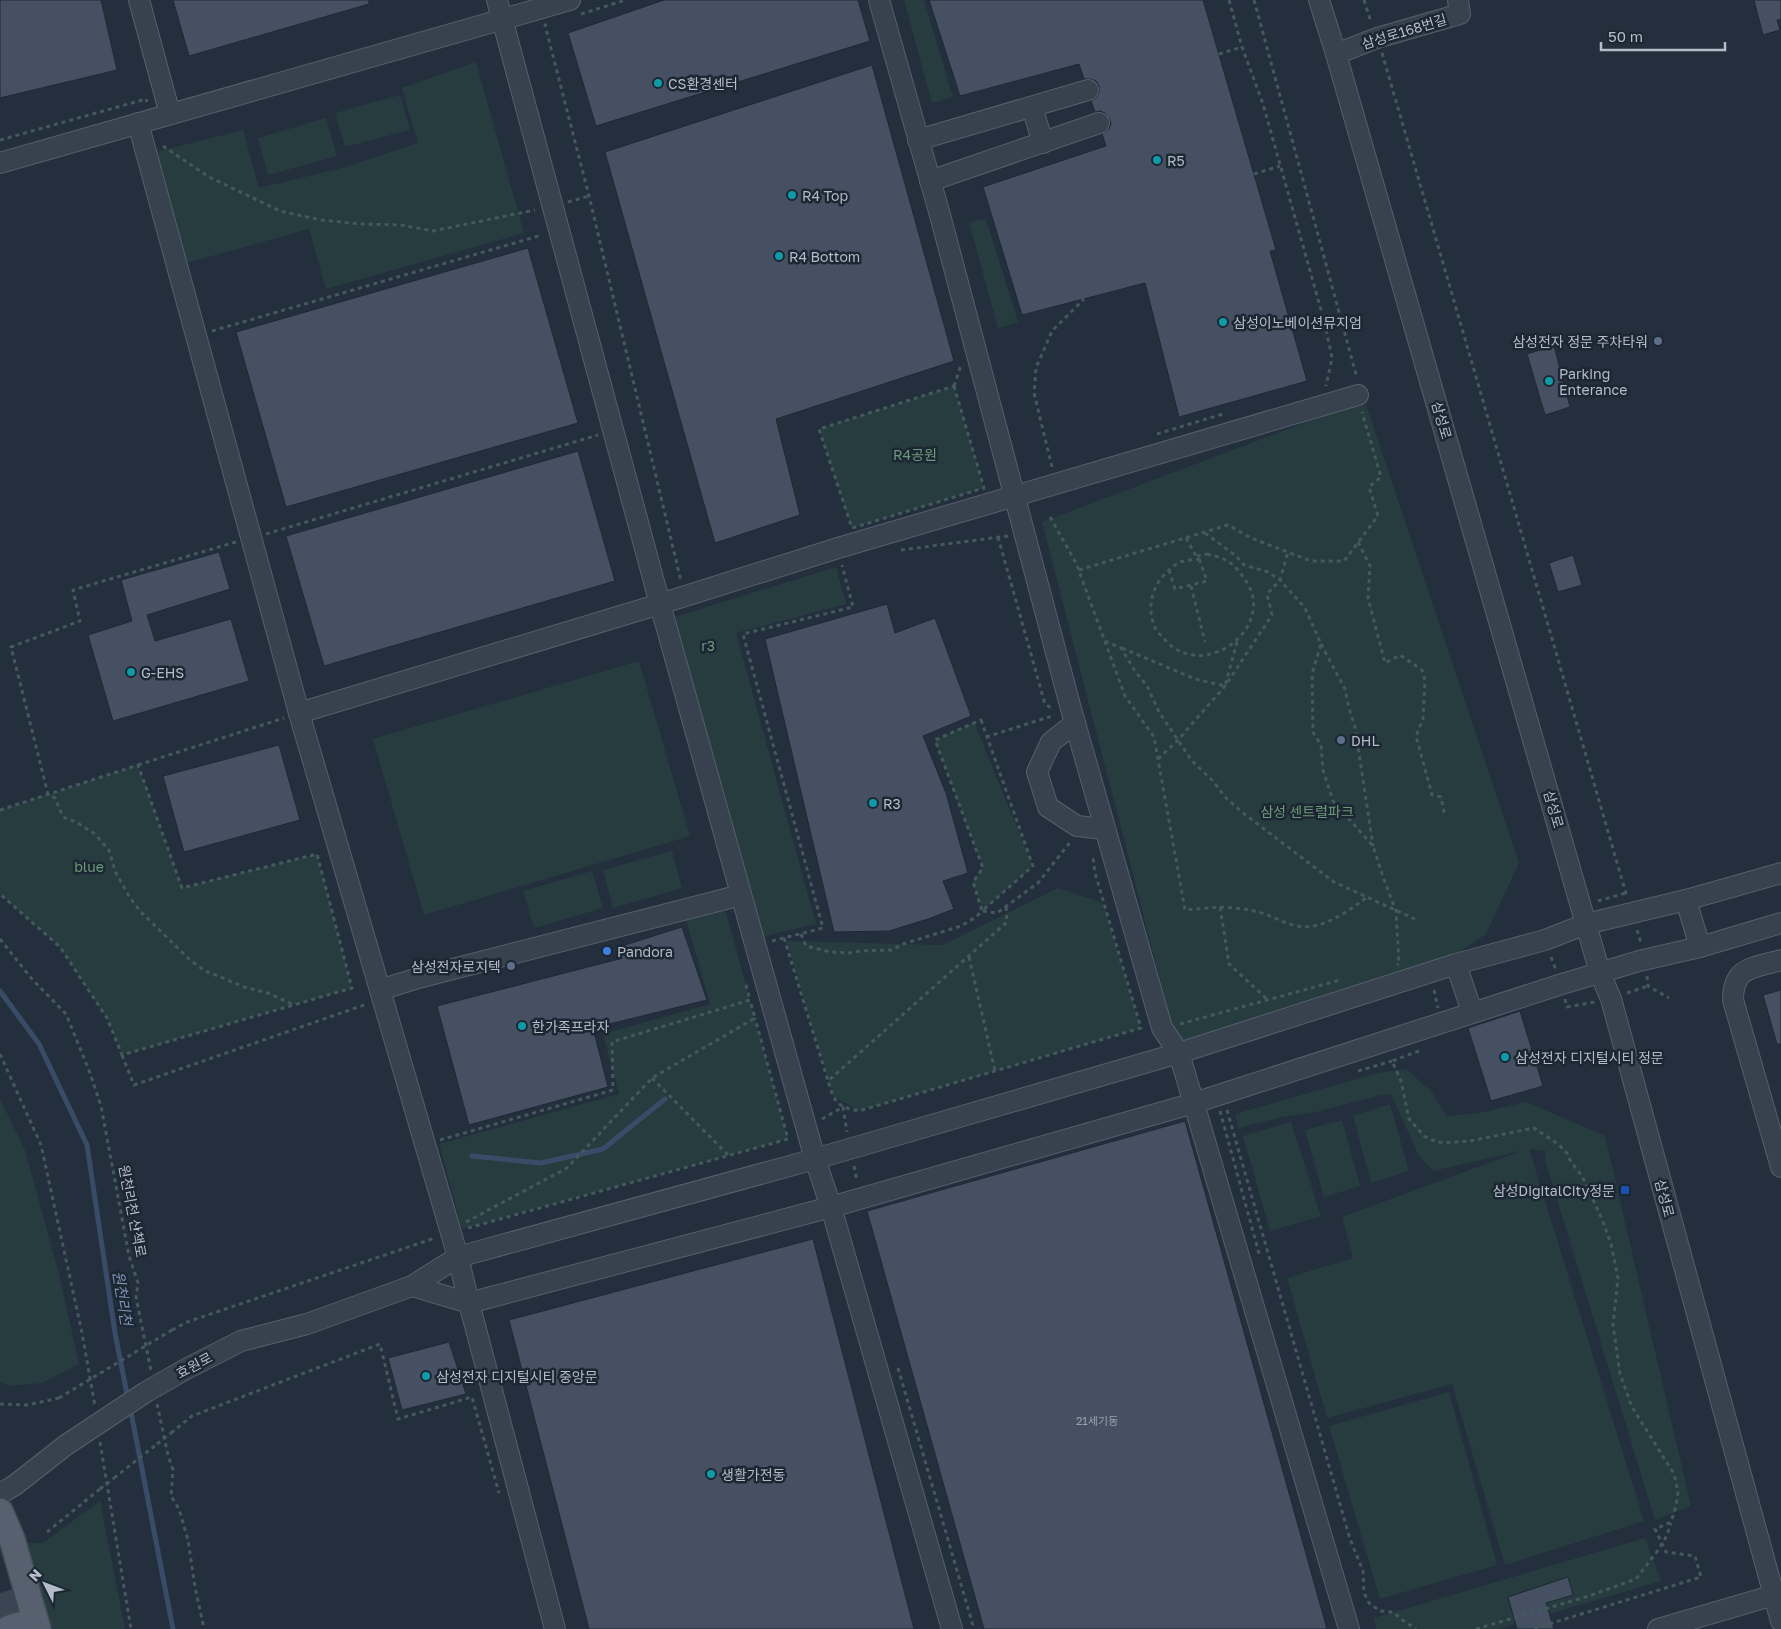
<svg xmlns="http://www.w3.org/2000/svg" width="1781" height="1629" viewBox="0 0 1781 1629" font-family="'Golos Text','Noto Sans KR',sans-serif">
  <style>
    .green { fill: #263c3f }
    .lines { fill: none; stroke-linecap: round; stroke-linejoin: round }
    .stream { stroke: #394c67; stroke-width: 5 }
    .building { fill: #455162; stroke: #1f2835 }
    .major-tunnel { stroke: #3a4453; stroke-width: 25; stroke-dasharray: 25 12; stroke-linecap: butt }
    .minor-casing { stroke: #565f6c; stroke-width: 22 }
    .major-casing { stroke: #414a57; stroke-width: 28 }
    .path { stroke: #44595c; stroke-width: 3; stroke-dasharray: 4 4; stroke-linecap: butt }
    .minor { stroke: #38414e; stroke-width: 20 }
    .major { stroke: #56606e; stroke-width: 25 }
    .minor-bridge-casing { stroke: #565f6c; stroke-width: 22; stroke-linecap: butt }
    .path-bridge { stroke: #44595c; stroke-width: 3; stroke-dasharray: 4 4; stroke-linecap: butt }
    .minor-bridge { stroke: #38414e; stroke-width: 20 }
    .culture-dot { fill: #0f9aa8; stroke: #1d2633; stroke-width: 2 }
    .service-dot { fill: #5c6f8a; stroke: #1d2633; stroke-width: 2 }
    .shop-dot { fill: #3f7fe0; stroke: #1d2633; stroke-width: 2 }
    .transit-dot { fill: #1a4fb4; stroke: #1d2633; stroke-width: 2 }
    .labels { text-anchor: middle; dominant-baseline: central; stroke-width: 5; stroke-linejoin: round; paint-order: stroke }
    .number-label { font-size: 11px; fill: #98a1af }
    .street-label { font-size: 14px; fill: #b4bcc9; stroke: #1d2633 }
    .poi-label { font-size: 14px; fill: #b4bcc9; stroke: #1d2633; text-anchor: start }
    .park-label { font-size: 14px; fill: #6b9a76; stroke: #1d2633 }
    .water-label { font-size: 15px; font-style: italic; fill: #7c92b1; stroke: #1d2633 }
  </style>
  <rect width="100%" height="100%" fill="#242f3e"/>
  <!-- green -->
  <g class="green">
    <polygon points="904,0 924,0 953,97 932,103"/>
    <polygon points="476,62 524,233 326,289 309,229 183,264 152,153 243,130 259,188 342,168 418,143 402,88"/>
    <polygon points="400,95 410,130 345,147 335,113"/>
    <polygon points="326,118 337,156 268,175 258,138"/>
    <polygon points="986,219 1018,322 998,328 969,222"/>
    <polygon points="954,386 984,488 852,528 819,429"/>
    <polygon points="1366,405 1519,863 1486,934 1429,973 1179,1053 1042,522 1331,413"/>
    <polygon points="836,567 846,604 736,633 816,924 761,937 668,619"/>
    <polygon points="639,661 690,836 424,915 373,739"/>
    <polygon points="974,722 1033,866 982,911 973,882 983,868 935,740"/>
    <polygon points="138,765 182,888 317,854 352,988 122,1055 107,1018 60,947 0,894 0,810"/>
    <polygon points="672,851 682,888 613,908 603,870"/>
    <polygon points="592,871 603,908 534,928 523,891"/>
    <polygon points="1058,888 1103,903 1141,1028 859,1111 833,1096 786,941 943,945"/>
    <polygon points="725,909 788,1139 462,1229 439,1144 619,1094 603,1034 710,1004 686,919"/>
    <polygon points="1406,1069 1431,1091 1447,1116 1479,1113 1526,1102 1605,1136 1691,1506 1655,1520 1545,1160 1546,1151 1529,1149 1644,1521 1505,1565 1452,1384 1327,1418 1287,1278 1353,1258 1342,1217 1524,1150 1433,1171 1419,1156 1391,1094 1377,1096 1316,1112 1282,1117 1238,1128 1235,1114 1378,1073"/>
    <polygon points="0,1099 25,1150 59,1274 79,1364 42,1383 11,1386 0,1382"/>
    <polygon points="1390,1104 1409,1171 1371,1183 1353,1116"/>
    <polygon points="1342,1120 1360,1186 1324,1197 1305,1130"/>
    <polygon points="1291,1122 1321,1216 1270,1231 1243,1136"/>
    <polygon points="1449,1392 1497,1565 1380,1599 1329,1426"/>
    <polygon points="100,1501 125,1629 46,1629 21,1543 43,1543"/>
    <polygon points="1645,1538 1661,1581 1499,1629 1376,1629 1374,1618"/>
  </g>
  <g class="lines">
    <!-- stream -->
    <g class="stream">
      <polyline points="0,991 39,1044 87,1145 115,1333 128,1399"/>
      <polyline points="472,1156 541,1163 603,1149 665,1099"/>
      <polyline points="130,1407 173,1629"/>
    </g>
  </g>
  <!-- building -->
  <g class="building">
    <polygon points="0,0 101,0 117,70 0,98"/>
    <polygon points="173,0 369,0 369,4 189,56"/>
    <polygon points="664,0 858,0 870,41 596,126 568,33"/>
    <polygon points="929,0 1203,0 1276,250 1270,251 1307,381 1179,417 1145,283 1022,315 983,187 1106,146 1102,134 1108,130 1111,125 1110,120 1106,114 1101,111 1095,112 1091,101 1096,98 1099,93 1099,86 1096,81 1091,79 1084,79 1079,64 960,96"/>
    <polygon points="1754,0 1781,0 1781,19 1777,20 1780,30 1763,35"/>
    <polygon points="872,65 954,361 776,419 800,515 715,543 605,152"/>
    <polygon points="528,248 578,423 286,507 236,332"/>
    <polygon points="1554,346 1570,407 1545,415 1527,354"/>
    <polygon points="578,451 615,581 324,666 286,536"/>
    <polygon points="219,552 230,589 147,615 155,641 231,619 249,681 113,721 88,635 132,621 121,580"/>
    <polygon points="1573,555 1582,585 1558,592 1549,563"/>
    <polygon points="887,604 895,633 935,618 971,716 923,736 946,793 968,873 943,881 954,909 928,919 889,931 834,932 765,639"/>
    <polygon points="279,745 300,820 184,852 163,776"/>
    <polygon points="682,927 707,1000 593,1028 608,1087 469,1125 437,1006 619,959 622,946"/>
    <polygon points="1781,990 1781,1044 1777,1044 1763,995"/>
    <polygon points="1520,1011 1543,1086 1491,1101 1468,1028"/>
    <polygon points="1185,1121 1327,1629 984,1629 867,1211"/>
    <polygon points="813,1239 914,1629 589,1629 509,1320"/>
    <polygon points="449,1342 466,1394 402,1410 388,1358"/>
    <polygon points="1568,1577 1573,1595 1546,1603 1554,1629 1517,1629 1508,1597"/>
  </g>
  <g class="lines">
    <!-- major-tunnel -->
    <polyline class="major-tunnel" points="0,1593 11,1629"/>
    <defs>
      <g id="minor">
        <polyline points="139,0 170,114"/>
        <polyline points="497,0 660,604 815,1159 831,1207 952,1629"/>
        <polyline points="879,0 940,215 1071,709 1162,1028 1179,1053 1349,1629"/>
        <polyline points="1319,0 1336,54 1600,973 1611,999 1781,1621"/>
        <polyline points="1336,54 1377,38 1460,14 1458,0"/>
        <polyline points="1032,107 1043,143"/>
        <polyline points="138,123 299,713 458,1257 469,1303 555,1629"/>
        <polyline points="918,140 1088,90"/>
        <polyline points="0,163 570,0"/>
        <polyline points="930,181 1099,123"/>
        <polyline points="299,713 660,604 838,548 1358,395"/>
        <polyline points="1075,723 1051,742 1037,772 1048,807 1077,826 1104,829"/>
        <polyline points="1686,900 1700,947"/>
        <path d="M1781,960C1754,968 1733,966 1733,1000L1781,1167"/>
        <polyline points="1456,964 1472,1012"/>
        <polyline points="380,990 418,978 741,895"/>
        <polyline points="412,1286 469,1303 831,1207 1194,1103 1562,984 1639,961 1700,947 1781,923"/>
        <polyline points="186,1369 241,1341 307,1324 412,1286 458,1257 815,1159 1179,1053 1456,964 1545,940 1586,924 1686,900 1781,873"/>
        <polyline points="0,1494 15,1485 66,1445"/>
        <polyline points="1658,1629 1781,1593"/>
      </g>
      <g id="major">
        <polyline points="0,1511 12,1539 38,1629"/>
        <path d="M8,1629C17,1625 24,1622 32,1629"/>
      </g>
    </defs>
    <!-- minor casing -->
    <use href="#minor" class="minor-casing"/>
    <!-- major casing -->
    <use href="#major" class="major-casing"/>
    <!-- path -->
    <g class="path">
      <polyline points="1229,0 1242,47 1263,104 1325,324 1332,358 1326,386"/>
      <polyline points="1254,0 1357,378"/>
      <polyline points="1364,0 1371,22"/>
      <polyline points="581,14 626,0"/>
      <polyline points="547,25 545,25 589,196 681,581"/>
      <polyline points="1382,53 1627,897"/>
      <polyline points="1219,54 1242,47"/>
      <polyline points="0,140 146,99 147,102"/>
      <polyline points="163,146 209,177 280,211 321,220 361,224 401,225 433,231 535,210"/>
      <polyline points="1254,174 1280,166"/>
      <polyline points="568,202 589,196"/>
      <polyline points="212,331 542,235"/>
      <polygon points="954,386 984,488 852,528 819,429"/>
      <polyline points="954,386 961,365"/>
      <polyline points="1157,434 1223,414"/>
      <polyline points="1052,467 1034,393 1036,368 1052,331 1084,299"/>
      <polyline points="1050,517 1076,563 1125,696 1154,737 1185,910 1220,907 1229,964 1268,1000"/>
      <polyline points="1205,533 1236,556 1244,565 1268,572 1280,580 1305,608 1321,644 1312,674 1313,732 1321,745 1323,770 1333,801 1373,846 1383,877 1396,911 1399,964 1397,965"/>
      <polyline points="266,534 598,435"/>
      <polyline points="998,537 1045,704 1053,709"/>
      <polyline points="1186,538 1196,556"/>
      <polyline points="236,542 73,590 80,621 11,647 48,794 55,798 63,817 76,822 95,834 109,850 115,871 129,896 140,911 190,960 205,971 218,976 244,987 268,993 294,1005"/>
      <polyline points="1358,542 1370,566 1368,598 1385,663 1400,655 1422,670 1425,681 1423,719 1416,736 1432,795 1441,797 1445,817"/>
      <polyline points="901,550 1008,536"/>
      <path d="M1207,554C1228,559 1234,563 1246,581C1277,627 1205,682 1166,641C1163,637 1159,634 1156,630C1146,609 1151,586 1168,571C1171,568 1176,564 1180,562C1186,560 1193,560 1199,559L1196,556Z"/>
      <polyline points="1079,570 1228,525 1251,538 1311,561 1344,561 1378,516 1369,487 1381,477 1362,412"/>
      <polyline points="1169,570 1175,589 1207,581 1199,559"/>
      <polyline points="1191,586 1205,642"/>
      <polyline points="1105,641 1121,648 1135,671 1147,686 1159,712 1192,761 1212,780 1226,798 1243,813 1334,882 1415,919"/>
      <polyline points="1321,644 1345,689 1349,708 1355,727 1373,846"/>
      <polyline points="1122,648 1195,679 1225,686 1237,642"/>
      <polygon points="981,720 1033,866 982,911 973,882 983,868 935,740"/>
      <polyline points="986,737 1055,715"/>
      <polyline points="1158,759 1178,740 1225,686 1272,615 1267,594 1280,580 1288,552"/>
      <polyline points="138,765 284,718"/>
      <polyline points="0,810 138,765 182,888 317,854 352,988 122,1055 107,1018 60,947 0,894"/>
      <polyline points="1598,901 1626,893"/>
      <path d="M1006,907L1007,922L828,1081C835,1103 836,1106 859,1111L1141,1028L1095,873L1093,857"/>
      <path d="M1220,907C1231,908 1243,908 1254,911C1269,914 1283,923 1297,926C1321,931 1349,911 1367,897"/>
      <polyline points="1637,930 1641,943"/>
      <polyline points="801,934 806,946 830,952 849,953 860,951 892,950 903,944 961,926 976,917 982,911 997,913 1038,883 1071,841"/>
      <polyline points="784,938 828,1081"/>
      <polyline points="0,939 31,978 66,1014 90,1073 101,1106 129,1256 138,1283 136,1297 151,1371"/>
      <polyline points="772,941 823,928 743,634 853,607 842,565"/>
      <polyline points="969,957 995,1071"/>
      <polyline points="1551,957 1556,970"/>
      <polyline points="1647,976 1648,986 1669,998"/>
      <polyline points="1434,990 1438,1008"/>
      <polyline points="1627,993 1648,986"/>
      <polyline points="1565,999 1567,1007 1595,1002"/>
      <polyline points="1180,1024 1340,980"/>
      <polyline points="1419,1051 1392,1061 1401,1081 1409,1119 1424,1136 1432,1140 1443,1143 1470,1141 1534,1128 1558,1144 1567,1153 1571,1162 1582,1176 1602,1219 1611,1244 1618,1278 1613,1325 1620,1374 1632,1407 1674,1474 1678,1492 1676,1506 1671,1522 1655,1529 1666,1552 1695,1556 1701,1577 1533,1629"/>
      <polyline points="0,1054 41,1145 82,1333 95,1406"/>
      <polyline points="122,1055 134,1085 367,1004"/>
      <polyline points="1358,1071 1392,1061"/>
      <polyline points="652,1078 728,1155"/>
      <polyline points="1227,1110 1350,1539 1363,1571 1364,1593 1369,1603 1380,1611 1393,1612 1405,1622 1416,1629"/>
      <polyline points="1220,1111 1260,1257"/>
      <polyline points="822,1119 843,1107 847,1132"/>
      <polyline points="440,1140 613,1090 612,1042 750,1000 745,982"/>
      <polyline points="854,1166 857,1181"/>
      <polyline points="466,1222 567,1168 652,1078 755,1018 750,1000"/>
      <polyline points="468,1228 788,1139 755,1018"/>
      <polyline points="172,1330 187,1322 435,1238"/>
      <polyline points="898,1368 974,1629"/>
      <polyline points="0,1404 27,1405 59,1398"/>
      <polyline points="157,1404 168,1455 173,1470 171,1496 179,1509 188,1540 195,1587 204,1629"/>
      <polyline points="171,1433 192,1416 380,1344 398,1419 472,1397 499,1493"/>
      <polyline points="100,1442 131,1629"/>
      <polyline points="114,1478 157,1444"/>
      <polyline points="47,1532 100,1489"/>
      <polyline points="1476,1629 1589,1596 1636,1579 1659,1549 1667,1535 1671,1523"/>
    </g>
    <!-- minor -->
    <use href="#minor" class="minor"/>
    <!-- major -->
    <use href="#major" class="major"/>
    <defs>
      <polyline id="minor-bridge" points="66,1445 146,1392 186,1369"/>
    </defs>
    <!-- minor-bridge casing -->
    <use href="#minor-bridge" class="minor-bridge-casing"/>
    <!-- path-bridge -->
    <g class="path-bridge">
      <polyline points="59,1398 172,1330"/>
      <polyline points="157,1444 171,1433"/>
      <polyline points="100,1489 114,1478"/>
    </g>
    <!-- minor-bridge -->
    <use href="#minor-bridge" class="minor-bridge"/>
  </g>
  <!-- markers -->
  <g class="culture-dot">
    <circle cx="658" cy="83" r="5"/>
    <circle cx="1157" cy="160" r="5"/>
    <circle cx="792" cy="195" r="5"/>
    <circle cx="779" cy="256" r="5"/>
    <circle cx="1223" cy="322" r="5"/>
    <circle cx="1549" cy="381" r="5"/>
    <circle cx="131" cy="672" r="5"/>
    <circle cx="873" cy="803" r="5"/>
    <circle cx="522" cy="1026" r="5"/>
    <circle cx="1505" cy="1057" r="5"/>
    <circle cx="426" cy="1376" r="5"/>
    <circle cx="711" cy="1474" r="5"/>
  </g>
  <g class="service-dot">
    <circle cx="1658" cy="341" r="5"/>
    <circle cx="1341" cy="740" r="5"/>
    <circle cx="511" cy="966" r="5"/>
  </g>
  <circle class="shop-dot" cx="607" cy="951" r="5"/>
  <rect class="transit-dot" x="1620" y="1185" width="10" height="10" rx="2.5"/>
  <g class="labels">
    <!-- number labels -->
    <g class="number-label">
      <text x="1097" y="1420">21세기동</text>
    </g>
    <!-- street labels -->
    <g class="street-label">
      <text transform="translate(1404 31) rotate(-17)">삼성로168번길</text>
      <text transform="translate(1442 420) rotate(74)">삼성로</text>
      <text transform="translate(1554 809) rotate(74)">삼성로</text>
      <text transform="translate(1665 1198) rotate(75)">삼성로</text>
      <text transform="translate(133 1211) rotate(79)">원천리천 산책로</text>
      <text transform="translate(194 1365) rotate(-28)">효원로</text>
    </g>
    <!-- poi labels -->
    <g class="poi-label">
      <text x="668" y="83">CS환경센터</text>
      <text x="1167" y="160">R5</text>
      <text x="802" y="195">R4 Top</text>
      <text x="789" y="256">R4 Bottom</text>
      <text x="1233" y="322">삼성이노베이션뮤지엄</text>
      <text x="1648" y="341" text-anchor="end">삼성전자 정문 주차타워</text>
      <text x="1559" y="373">Parking<tspan x="1559" dy="16">Enterance</tspan></text>
      <text x="141" y="672">G-EHS</text>
      <text x="1351" y="740">DHL</text>
      <text x="883" y="803">R3</text>
      <text x="617" y="951">Pandora</text>
      <text x="501" y="966" text-anchor="end">삼성전자로지텍</text>
      <text x="532" y="1026">한가족프라자</text>
      <text x="1515" y="1057">삼성전자 디지털시티 정문</text>
      <text x="1615" y="1190" text-anchor="end">삼성DigitalCity정문</text>
      <text x="436" y="1376">삼성전자 디지털시티 중앙문</text>
      <text x="721" y="1474">생활가전동</text>
    </g>
    <!-- park labels -->
    <g class="park-label">
      <text x="915" y="454">R4공원</text>
      <text x="708" y="645">r3</text>
      <text x="1307" y="811">삼성 센트럴파크</text>
      <text x="89" y="866">blue</text>
    </g>
    <!-- water labels -->
    <g class="water-label">
      <text transform="translate(123 1298) rotate(81)">원천리천</text>
    </g>
  </g>
  <!-- north arrow -->
  <g transform="translate(45 1584) rotate(312)" stroke="#1d2633" stroke-width="4" paint-order="stroke">
  <path d="M0-4L9 19L0 12L-9 19Z" fill="#b4bcc9"/>
  <text y="-8" font-size="14" font-weight="bold" text-anchor="middle" fill="#b4bcc9">N</text>
  </g>
  <!-- scale -->
  <path d="M1601 42v8h124v-8" fill="none" stroke="#b4bcc9" stroke-width="2.5"/>
  <text x="1608" y="42" font-size="15" fill="#b4bcc9" stroke="#1d2633" stroke-width="4" paint-order="stroke">50 m</text>
</svg>
